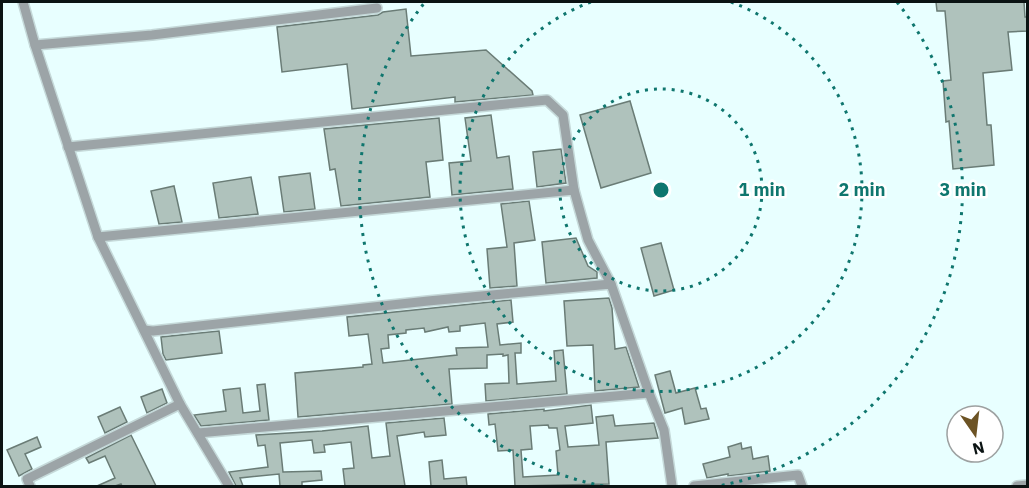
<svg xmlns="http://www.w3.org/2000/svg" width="1029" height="488" viewBox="0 0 1029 488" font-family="'IBM Plex Sans',sans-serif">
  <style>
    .building { fill: #afc2bc; stroke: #6a7c76; stroke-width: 1.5; fill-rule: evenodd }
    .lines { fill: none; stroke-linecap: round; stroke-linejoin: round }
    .minor-casing { stroke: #c5d9d9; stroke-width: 12 }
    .minor { stroke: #9ca4a7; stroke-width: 9 }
    .ring { fill: none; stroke: #0f766e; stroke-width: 3; stroke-dasharray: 3 6 }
    .centre { fill: #0f766e; stroke: #fff; stroke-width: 3 }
    .ring-label { font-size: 18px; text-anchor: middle; font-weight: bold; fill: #0f766e; stroke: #fff; stroke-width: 5; stroke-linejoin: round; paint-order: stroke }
  </style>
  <rect width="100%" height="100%" fill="#e8ffff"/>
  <!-- building -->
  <g class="building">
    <polygon points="936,2 1024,2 1025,17 1028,17 1028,31 1008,32 1012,70 983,73 987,125 991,125 994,165 953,169 949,121 946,122 943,81 951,80 945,11 937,11"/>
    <polygon points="406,9 411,56 486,50 532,91 533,95 455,102 455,97 352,109 347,64 282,72 277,27 378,15 383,12"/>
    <polygon points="630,101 651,173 601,188 580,115"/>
    <polygon points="491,115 497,158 509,156 513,189 452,195 449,163 471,161 465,118"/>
    <polygon points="439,118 443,160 426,162 430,197 341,206 335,169 330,170 324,129"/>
    <polygon points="561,149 566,183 537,187 533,152"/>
    <polygon points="310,173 315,209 284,212 279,177"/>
    <polygon points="251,177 258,214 219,218 213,183"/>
    <polygon points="174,186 182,222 159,224 151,191"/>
    <polygon points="529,201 535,240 514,243 517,286 490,288 487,249 507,247 501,204"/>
    <polygon points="576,238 588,266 597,272 597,278 546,283 542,242"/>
    <polygon points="661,243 674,290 654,296 641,248"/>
    <polygon points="609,298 612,308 615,349 626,347 639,387 595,391 593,345 567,346 564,301"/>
    <path d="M511,300L513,322L497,324L500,345L521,343V353H515L517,384L556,381L554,351L563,350L567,394L486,401L485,384L509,383L508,355L503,356V354L487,355V368L449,369L452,404L298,417L295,373L363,367V365L372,364L368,334L349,336L347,317ZM485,323L488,347L456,348L457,355L383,363L381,349L389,348L388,335L406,333V330L424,328L425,332L448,327L449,332L460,331V326Z"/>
    <polygon points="219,331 222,353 166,360 163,354 161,337"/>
    <polygon points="670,371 676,393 695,388 701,409 706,408 709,419 685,424 682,408 665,413 655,375"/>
    <polygon points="265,384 269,420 201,426 194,415 226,411 223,390 240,388 243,413 260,411 257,385"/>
    <polygon points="162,389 167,403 147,413 141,397"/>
    <path d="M591,405L593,423L565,426L568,447L599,445L596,417L613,415L615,426L654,423L658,438L606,442L609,484L515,486L513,450L498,451L495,424L489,425L488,414L544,409V411ZM548,425L549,428H557L560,450L556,451L558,475L523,477L521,450L532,449L530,426Z"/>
    <polygon points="120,407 127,422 105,433 98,417"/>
    <polygon points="444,418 446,435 425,437 424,432 397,436 405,486 345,486 343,469 354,468 351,442 324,445 325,452 314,453 312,440 280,443 283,472 321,471 322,480 302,482 302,486 280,486 279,474 240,478 243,486 236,486 229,472 268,467 265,445 258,446 256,435 322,431 368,426 372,458 390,456 386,423"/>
    <polygon points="131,435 156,486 122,486 121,484 115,486 97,486 115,478 105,456 89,463 86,458"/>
    <polygon points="37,437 41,447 25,454 32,469 19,476 7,450"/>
    <polygon points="741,443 742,449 751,447 753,459 768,456 770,471 728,476 728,474 707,478 703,464 730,457 728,447"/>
    <polygon points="442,460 444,479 466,477 467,486 431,486 429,462"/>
  </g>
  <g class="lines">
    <defs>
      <g id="minor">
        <polyline points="23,2 35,45 98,237 180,404 229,486"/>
        <polyline points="35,45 152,35 377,8"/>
        <polyline points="68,147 547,100 563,115 574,190"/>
        <polyline points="98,237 574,190 588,240 611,284"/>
        <polyline points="144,330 153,331 428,301 611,284 649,393 664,430 672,486"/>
        <polyline points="198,433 649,393"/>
        <polyline points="30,486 27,479 180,404"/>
        <polyline points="694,486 798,475 802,486"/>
        <polyline points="1017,486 1028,485"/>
      </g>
    </defs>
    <!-- minor casing -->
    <use href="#minor" class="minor-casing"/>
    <!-- minor -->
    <use href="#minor" class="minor"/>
  </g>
  <!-- distance rings -->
  <g class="ring">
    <circle cx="661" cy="190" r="101"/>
    <path d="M731 2A201 201 0 1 1 591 2"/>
    <path d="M603 486A302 302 0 0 1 425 2M897 2A302 302 0 0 1 719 486"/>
  </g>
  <circle cx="661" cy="190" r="9" class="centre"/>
  <g class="ring-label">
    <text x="762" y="196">1 min</text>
    <text x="862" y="196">2 min</text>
    <text x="963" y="196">3 min</text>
  </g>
  <!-- border -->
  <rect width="1029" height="488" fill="none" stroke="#0b1313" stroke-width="6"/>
  <!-- north arrow -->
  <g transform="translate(975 434) rotate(166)"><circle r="28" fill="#ffffff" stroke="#9da1a1" stroke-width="1.5"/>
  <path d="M0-4.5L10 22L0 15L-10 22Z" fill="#6c5324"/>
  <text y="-9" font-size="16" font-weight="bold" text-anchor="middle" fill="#0b1313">N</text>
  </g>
</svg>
